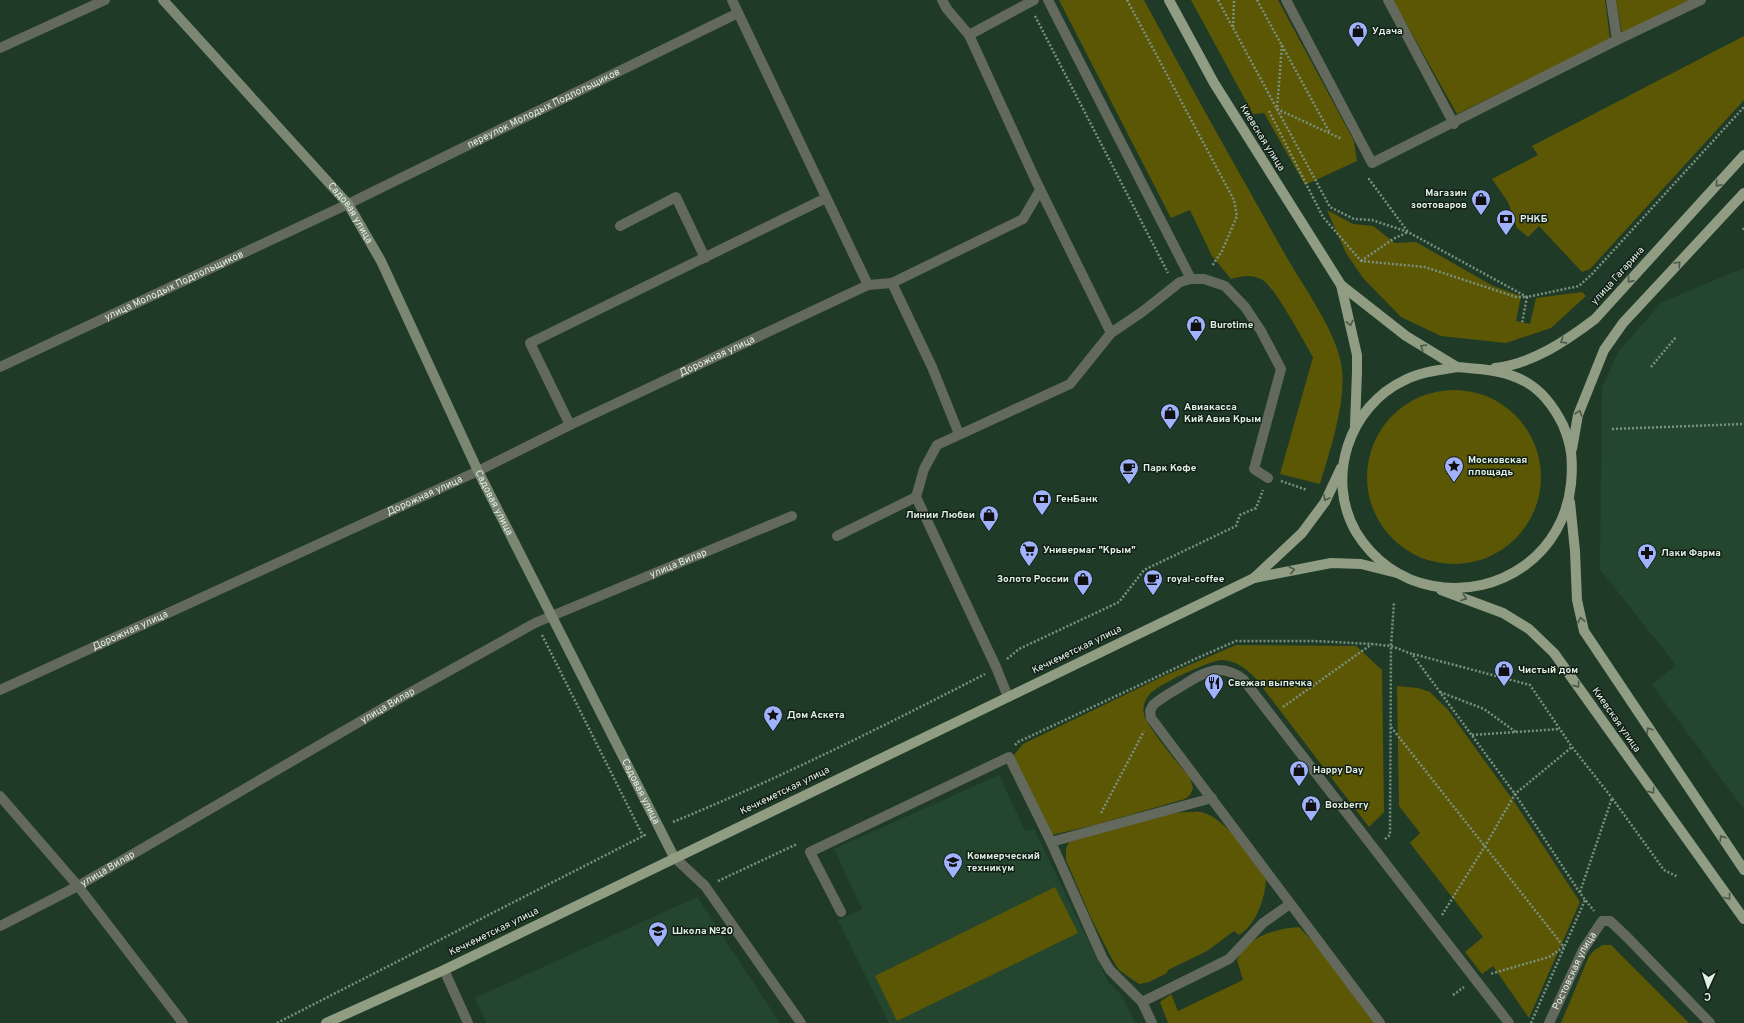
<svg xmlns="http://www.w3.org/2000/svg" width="1744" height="1023" viewBox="0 0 1744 1023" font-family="Overpass,sans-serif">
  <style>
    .built { fill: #24462f }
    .green { fill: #5c5704 }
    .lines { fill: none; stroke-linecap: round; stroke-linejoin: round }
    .path { stroke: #7a9181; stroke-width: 2.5; stroke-dasharray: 2 2; stroke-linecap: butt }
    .lane { stroke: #63695c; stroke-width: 10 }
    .street { stroke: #63695c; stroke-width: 10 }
    .secondary { stroke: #7c8773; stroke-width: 10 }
    .primary { stroke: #909d83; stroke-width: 10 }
    .oneway { stroke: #4b5847 }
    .labels { text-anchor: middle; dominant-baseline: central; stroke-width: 3; stroke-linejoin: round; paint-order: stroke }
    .poi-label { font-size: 10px; font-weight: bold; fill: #e0f0e4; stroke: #131f16; text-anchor: start }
    .street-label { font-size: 10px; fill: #e0f0e4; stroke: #131f16 }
  </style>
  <rect width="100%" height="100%" fill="#1f3b28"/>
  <!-- built -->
  <g class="built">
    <polygon points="1744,268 1744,809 1652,685 1676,665 1600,569 1602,388 1618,352 1662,302"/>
    <polygon points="999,775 1025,831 1034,829 1108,982 1122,996 1135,1023 889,1023 838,920 862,909 834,849"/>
    <polygon points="697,897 780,1023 486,1023 475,998"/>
  </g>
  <!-- green -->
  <g class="green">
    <path d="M1059,0H1144C1190,86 1238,171 1286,256C1303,286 1335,330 1341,363C1348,398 1330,450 1320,484L1280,474L1313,357C1304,342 1274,285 1261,279C1251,274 1242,276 1231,279L1212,256L1190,210L1171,218Z"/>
    <polygon points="1191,0 1278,0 1354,141 1357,161 1305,185 1264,113 1253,114"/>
    <polygon points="1393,0 1605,0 1610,39 1457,114"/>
    <polygon points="1616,0 1694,0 1622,34"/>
    <polygon points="1744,36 1744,100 1590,269 1582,272 1539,226 1528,237 1517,228 1508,202 1492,179 1538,155 1532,146"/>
    <polygon points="1327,210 1353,224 1373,226 1395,243 1416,242 1493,286 1521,296 1516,321 1530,324 1536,298 1582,292 1586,296 1551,328 1506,343 1441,336 1401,317 1363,278 1346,253"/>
    <circle cx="1454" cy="477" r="87"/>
    <path d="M1236,645L1356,646L1382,670L1384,812L1369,827L1256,679C1247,669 1237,661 1223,660C1212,659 1155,686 1149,695C1145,700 1142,707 1144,714C1146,726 1181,767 1190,778L1193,788L1190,795L1185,799L1098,824L1052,835L1013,756L1023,744L1164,676Z"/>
    <polygon points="1397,686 1418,688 1430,692 1448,710 1515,803 1580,902 1529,1018 1493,966 1482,974 1465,952 1483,937 1410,843 1420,833 1399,806"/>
    <path d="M1188,812C1193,812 1199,811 1204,813C1228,820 1251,859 1266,879C1265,898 1257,924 1239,935L1234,931L1207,951L1168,970L1167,973L1149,982L1139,984L1119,970L1112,959L1091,918L1066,860V849L1069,842L1172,813Z"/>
    <polygon points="1055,887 1078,933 897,1021 875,976"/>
    <path d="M1299,927L1320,949L1374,1023H1168L1160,1002L1171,994L1178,1011L1243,980L1237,960C1248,936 1274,929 1299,927Z"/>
    <polygon points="1603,945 1611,945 1689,1023 1561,1023 1589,956 1596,949"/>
  </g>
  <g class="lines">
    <!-- path -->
    <g class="path">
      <polyline points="1127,0 1234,200 1237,216 1222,251 1212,266"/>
      <polyline points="1218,0 1330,207 1354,219 1372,220 1408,232 1527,297 1579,286 1592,274 1744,107"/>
      <polyline points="1257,0 1330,133"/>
      <polyline points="1035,16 1168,273"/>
      <polyline points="1233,27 1234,0"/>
      <polyline points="1282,45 1277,109 1342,139"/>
      <polyline points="1269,111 1323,217 1361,261 1425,267 1516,297 1527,297 1522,323"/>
      <polyline points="1743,228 1744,230"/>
      <polyline points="1361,261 1393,239 1408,232 1369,179 1370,177"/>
      <polyline points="1651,367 1676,337"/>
      <polyline points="1612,429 1744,424"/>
      <polyline points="1281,481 1307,490"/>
      <polyline points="542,635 643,836"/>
      <polyline points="1413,654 1530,685 1572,747 1612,798"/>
      <polyline points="1007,659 1019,649 1119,602 1144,570 1236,526 1240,515 1256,508 1263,490"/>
      <polyline points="1440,692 1484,709 1516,732"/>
      <polyline points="1283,707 1372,644"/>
      <polyline points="1391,727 1564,947 1549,957 1490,974"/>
      <polyline points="1472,735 1560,729"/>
      <polyline points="1015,745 1018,742 1195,659 1236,641 1315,641 1372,644 1391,646 1412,654 1515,794 1580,893 1594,911"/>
      <polyline points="1101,813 1144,731"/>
      <path d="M673,822C780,778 882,727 985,674"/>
      <polyline points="1385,839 1390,835 1391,646 1394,602"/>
      <polyline points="718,881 797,844"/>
      <polyline points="1580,892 1612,798 1664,870 1678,877"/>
      <polyline points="1442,915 1485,846 1515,794 1572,747"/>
      <polyline points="1453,995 1464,987"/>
      <polyline points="277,1023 647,834"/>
      <polyline points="1531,1023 1585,900"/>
    </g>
    <!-- lane -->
    <g class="lane">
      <polyline points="732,0 868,285 892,283"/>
      <polyline points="942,0 947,9 969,35"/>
      <polyline points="1034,0 969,35 1036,181 1111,333"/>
      <polyline points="1048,0 1191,279 1204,279 1225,286 1245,307 1261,331 1281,369 1254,469 1268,478"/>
      <polyline points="1286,0 1372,163 1617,40 1701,0"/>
      <polyline points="1388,0 1454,124"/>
      <polyline points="1611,0 1617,40"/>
      <polyline points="620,226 676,197 705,258"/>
      <polyline points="570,425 530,343 826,198"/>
      <polyline points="959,434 932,367 892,283 1023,219 1040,190"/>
      <polyline points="837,536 916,497"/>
      <polyline points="1008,697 996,667 916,497 924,469 937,445 1070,384 1111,333 1142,312 1180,282 1191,279"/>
      <polyline points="1051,842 1212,798"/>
      <polyline points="841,912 810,852 1009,757 1051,842 1102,957 1110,970 1142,1002 1152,1023"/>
      <polyline points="1142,1002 1229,959 1263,923 1290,904"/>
      <path d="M1380,1023L1151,718L1150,711L1153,705C1162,697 1172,692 1182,686C1204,672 1219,662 1243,679L1509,1023"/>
    </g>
    <!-- street -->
    <g class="street">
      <polyline points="0,48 105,0"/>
      <path id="s1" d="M0,367L348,204L738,13"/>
      <path id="s2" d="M0,690L478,471L570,425L868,285"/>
      <polyline points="0,796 78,886 183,1023"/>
      <polyline points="674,857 705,886 801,1023"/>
      <path id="s3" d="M0,926L78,886L402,697L535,623L792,516"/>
      <polyline points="444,970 468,1023"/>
      <path id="s4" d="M1549,1023L1583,950L1602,921H1610L1626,936L1710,1023"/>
    </g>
    <!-- secondary -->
    <path class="secondary" id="s5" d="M163,0L348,204L381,261L478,471L674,857"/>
    <!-- primary -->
    <g class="primary">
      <polyline points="1169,0 1214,83 1341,285 1406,336 1457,367"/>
      <polyline points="1341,285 1357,355 1357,372 1355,425"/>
      <path d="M1457,367C1481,369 1505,370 1526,382C1542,391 1555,409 1563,425C1572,446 1573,461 1571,484C1564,553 1501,598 1433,586C1400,580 1373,560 1356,532C1325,478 1349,406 1405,380C1421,372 1439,370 1457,367Z"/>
      <path d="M1495,368C1532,364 1566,341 1595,319L1744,155"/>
      <polyline points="1572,449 1578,415 1604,350 1623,323 1744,193"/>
      <polyline points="1570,502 1575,551 1577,600 1584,631 1744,870"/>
      <polyline points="1254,578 1302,533 1325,502 1341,468"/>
      <polyline points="1441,590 1503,613 1529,629 1554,653 1744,919"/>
      <polyline points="326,1023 444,970 1254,578 1331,563 1361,564 1397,573"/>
    </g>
  </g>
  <!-- one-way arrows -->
  <defs><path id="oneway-chevron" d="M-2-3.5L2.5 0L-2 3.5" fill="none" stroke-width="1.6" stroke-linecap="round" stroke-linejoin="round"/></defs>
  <g class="oneway">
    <use href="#oneway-chevron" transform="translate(1718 184) rotate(132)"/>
    <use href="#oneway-chevron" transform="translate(1678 264) rotate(-47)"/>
    <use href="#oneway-chevron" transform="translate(1630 280) rotate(132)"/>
    <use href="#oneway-chevron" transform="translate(1350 323) rotate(77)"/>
    <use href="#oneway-chevron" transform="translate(1563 341) rotate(148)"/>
    <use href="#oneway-chevron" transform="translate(1423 347) rotate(-148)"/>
    <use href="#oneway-chevron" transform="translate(1579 413) rotate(-71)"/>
    <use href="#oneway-chevron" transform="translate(1326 498) rotate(118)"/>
    <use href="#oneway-chevron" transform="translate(1292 570) rotate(-11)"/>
    <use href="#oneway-chevron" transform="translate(1464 598) rotate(20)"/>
    <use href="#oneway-chevron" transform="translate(1581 620) rotate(-101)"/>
    <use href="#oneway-chevron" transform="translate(1577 685) rotate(55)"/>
    <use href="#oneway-chevron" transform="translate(1649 730) rotate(-124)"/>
    <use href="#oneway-chevron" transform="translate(1652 791) rotate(55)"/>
    <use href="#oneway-chevron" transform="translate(1722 838) rotate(-124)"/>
    <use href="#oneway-chevron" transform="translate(1728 897) rotate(54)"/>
  </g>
  <!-- icons -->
  <defs>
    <symbol id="shop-pin" viewBox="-11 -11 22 30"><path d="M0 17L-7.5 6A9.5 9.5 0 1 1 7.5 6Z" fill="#a1b2fd" stroke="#131f16"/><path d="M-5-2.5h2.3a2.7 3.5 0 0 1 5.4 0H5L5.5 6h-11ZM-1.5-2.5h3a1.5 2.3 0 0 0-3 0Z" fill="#111"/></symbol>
    <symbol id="bank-pin" viewBox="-11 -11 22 30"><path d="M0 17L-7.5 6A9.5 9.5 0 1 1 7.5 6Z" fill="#a1b2fd" stroke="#131f16"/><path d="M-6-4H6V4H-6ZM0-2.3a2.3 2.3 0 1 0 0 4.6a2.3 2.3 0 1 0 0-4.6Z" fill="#111"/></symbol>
    <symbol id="sight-pin" viewBox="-11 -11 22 30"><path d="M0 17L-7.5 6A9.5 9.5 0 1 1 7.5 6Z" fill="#a1b2fd" stroke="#131f16"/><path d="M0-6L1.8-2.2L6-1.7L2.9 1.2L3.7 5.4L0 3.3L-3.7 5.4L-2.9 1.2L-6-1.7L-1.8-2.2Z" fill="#111"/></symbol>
    <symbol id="cafe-pin" viewBox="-11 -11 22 30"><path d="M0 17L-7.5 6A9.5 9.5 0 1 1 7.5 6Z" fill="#a1b2fd" stroke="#131f16"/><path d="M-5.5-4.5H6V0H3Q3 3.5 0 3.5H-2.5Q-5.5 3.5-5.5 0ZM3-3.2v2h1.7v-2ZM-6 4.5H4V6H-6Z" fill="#111"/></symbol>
    <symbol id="supermarket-pin" viewBox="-11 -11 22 30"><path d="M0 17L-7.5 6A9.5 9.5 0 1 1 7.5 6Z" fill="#a1b2fd" stroke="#131f16"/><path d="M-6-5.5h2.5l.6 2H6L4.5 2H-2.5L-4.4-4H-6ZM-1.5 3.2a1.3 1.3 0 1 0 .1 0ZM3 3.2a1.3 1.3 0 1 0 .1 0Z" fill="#111"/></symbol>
    <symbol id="pharmacy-pin" viewBox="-11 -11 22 30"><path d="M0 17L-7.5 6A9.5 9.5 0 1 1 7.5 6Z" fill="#a1b2fd" stroke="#131f16"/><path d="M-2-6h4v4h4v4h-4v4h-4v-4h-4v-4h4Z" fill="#111"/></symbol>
    <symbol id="restaurant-pin" viewBox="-11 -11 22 30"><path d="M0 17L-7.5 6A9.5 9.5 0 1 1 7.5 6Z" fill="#a1b2fd" stroke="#131f16"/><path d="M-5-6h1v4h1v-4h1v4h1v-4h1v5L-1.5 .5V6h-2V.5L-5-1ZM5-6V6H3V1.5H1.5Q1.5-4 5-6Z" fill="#111"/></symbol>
    <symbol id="university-pin" viewBox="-11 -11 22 30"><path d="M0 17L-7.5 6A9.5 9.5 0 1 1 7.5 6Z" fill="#a1b2fd" stroke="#131f16"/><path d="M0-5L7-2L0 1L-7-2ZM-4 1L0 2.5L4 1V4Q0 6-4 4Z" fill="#111"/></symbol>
    <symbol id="school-pin" viewBox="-11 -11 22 30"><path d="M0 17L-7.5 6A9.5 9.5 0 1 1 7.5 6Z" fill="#a1b2fd" stroke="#131f16"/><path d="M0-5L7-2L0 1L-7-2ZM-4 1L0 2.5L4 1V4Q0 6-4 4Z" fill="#111"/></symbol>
  </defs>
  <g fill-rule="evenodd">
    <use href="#shop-pin" x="1347" y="20" width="22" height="30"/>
    <use href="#shop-pin" x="1470" y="188" width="22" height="30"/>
    <use href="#bank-pin" x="1495" y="208" width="22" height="30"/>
    <use href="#shop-pin" x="1185" y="314" width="22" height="30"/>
    <use href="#shop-pin" x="1159" y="402" width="22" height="30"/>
    <use href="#sight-pin" x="1443" y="455" width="22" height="30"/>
    <use href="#cafe-pin" x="1118" y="457" width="22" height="30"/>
    <use href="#bank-pin" x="1031" y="488" width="22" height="30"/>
    <use href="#shop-pin" x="978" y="504" width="22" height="30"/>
    <use href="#supermarket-pin" x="1018" y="539" width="22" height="30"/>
    <use href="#pharmacy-pin" x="1636" y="542" width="22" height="30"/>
    <use href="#shop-pin" x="1072" y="568" width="22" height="30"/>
    <use href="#cafe-pin" x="1142" y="568" width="22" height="30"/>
    <use href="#shop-pin" x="1493" y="659" width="22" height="30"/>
    <use href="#restaurant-pin" x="1203" y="672" width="22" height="30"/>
    <use href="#sight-pin" x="762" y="704" width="22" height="30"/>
    <use href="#shop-pin" x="1288" y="759" width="22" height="30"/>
    <use href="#shop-pin" x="1300" y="794" width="22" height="30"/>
    <use href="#university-pin" x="942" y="851" width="22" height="30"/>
    <use href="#school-pin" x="647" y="920" width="22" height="30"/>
  </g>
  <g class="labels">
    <!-- poi labels -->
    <g class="poi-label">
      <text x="1372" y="31">Удача</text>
      <text x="1467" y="193" text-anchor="end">Магазин<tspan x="1467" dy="12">зоотоваров</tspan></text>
      <text x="1520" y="219">РНКБ</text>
      <text x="1210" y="325">Burotime</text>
      <text x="1184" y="407">Авиакасса<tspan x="1184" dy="12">Кий Авиа Крым</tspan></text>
      <text x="1468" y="460">Московская<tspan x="1468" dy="12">площадь</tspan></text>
      <text x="1143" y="468">Парк Кофе</text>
      <text x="1056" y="499">ГенБанк</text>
      <text x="975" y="515" text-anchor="end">Линии Любви</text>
      <text x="1043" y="550">Универмаг "Крым"</text>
      <text x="1661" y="553">Лаки Фарма</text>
      <text x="1069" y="579" text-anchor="end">Золото России</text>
      <text x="1167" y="579">royal-coffee</text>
      <text x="1518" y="670">Чистый дом</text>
      <text x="1228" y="683">Свежая выпечка</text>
      <text x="787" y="715">Дом Аскета</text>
      <text x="1313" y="770">Happy Day</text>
      <text x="1325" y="805">Boxberry</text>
      <text x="967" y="856">Коммерческий<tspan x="967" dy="12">техникум</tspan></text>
      <text x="672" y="931">Школа №20</text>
    </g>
    <!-- street labels -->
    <g class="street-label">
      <text stroke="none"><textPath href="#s1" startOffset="602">переулок Молодых Подпольщиков</textPath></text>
      <text transform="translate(1262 138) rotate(58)">Киевская улица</text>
      <text stroke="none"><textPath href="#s5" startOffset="284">Садовая улица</textPath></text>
      <text transform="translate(1618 276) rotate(-48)">улица Гагарина</text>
      <text stroke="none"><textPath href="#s1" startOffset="192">улица Молодых Подпольщиков</textPath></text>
      <text stroke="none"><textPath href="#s2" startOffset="791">Дорожная улица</textPath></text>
      <text stroke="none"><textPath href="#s2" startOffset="467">Дорожная улица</textPath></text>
      <text stroke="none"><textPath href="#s5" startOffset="608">Садовая улица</textPath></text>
      <text stroke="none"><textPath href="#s3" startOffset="770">улица Вилар</textPath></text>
      <text stroke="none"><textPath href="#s2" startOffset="143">Дорожная улица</textPath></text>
      <text transform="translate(1077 650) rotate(-26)">Кечкеметская улица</text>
      <text stroke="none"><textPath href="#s3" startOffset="446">улица Вилар</textPath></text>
      <text transform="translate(1616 720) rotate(55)">Киевская улица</text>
      <text stroke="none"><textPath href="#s5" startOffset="932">Садовая улица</textPath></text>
      <text transform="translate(785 791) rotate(-26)">Кечкеметская улица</text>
      <text stroke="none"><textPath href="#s3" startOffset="122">улица Вилар</textPath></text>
      <text transform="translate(494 932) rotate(-26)">Кечкеметская улица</text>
      <text stroke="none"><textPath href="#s4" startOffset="58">Ростовская улица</textPath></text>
    </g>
  </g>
  <!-- north arrow -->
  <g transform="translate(1708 987) rotate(183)" stroke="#131f16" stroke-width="3" paint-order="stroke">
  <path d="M0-3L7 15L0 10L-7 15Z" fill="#e0f0e4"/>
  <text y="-6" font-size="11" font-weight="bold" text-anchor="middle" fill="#e0f0e4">С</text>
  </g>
</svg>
